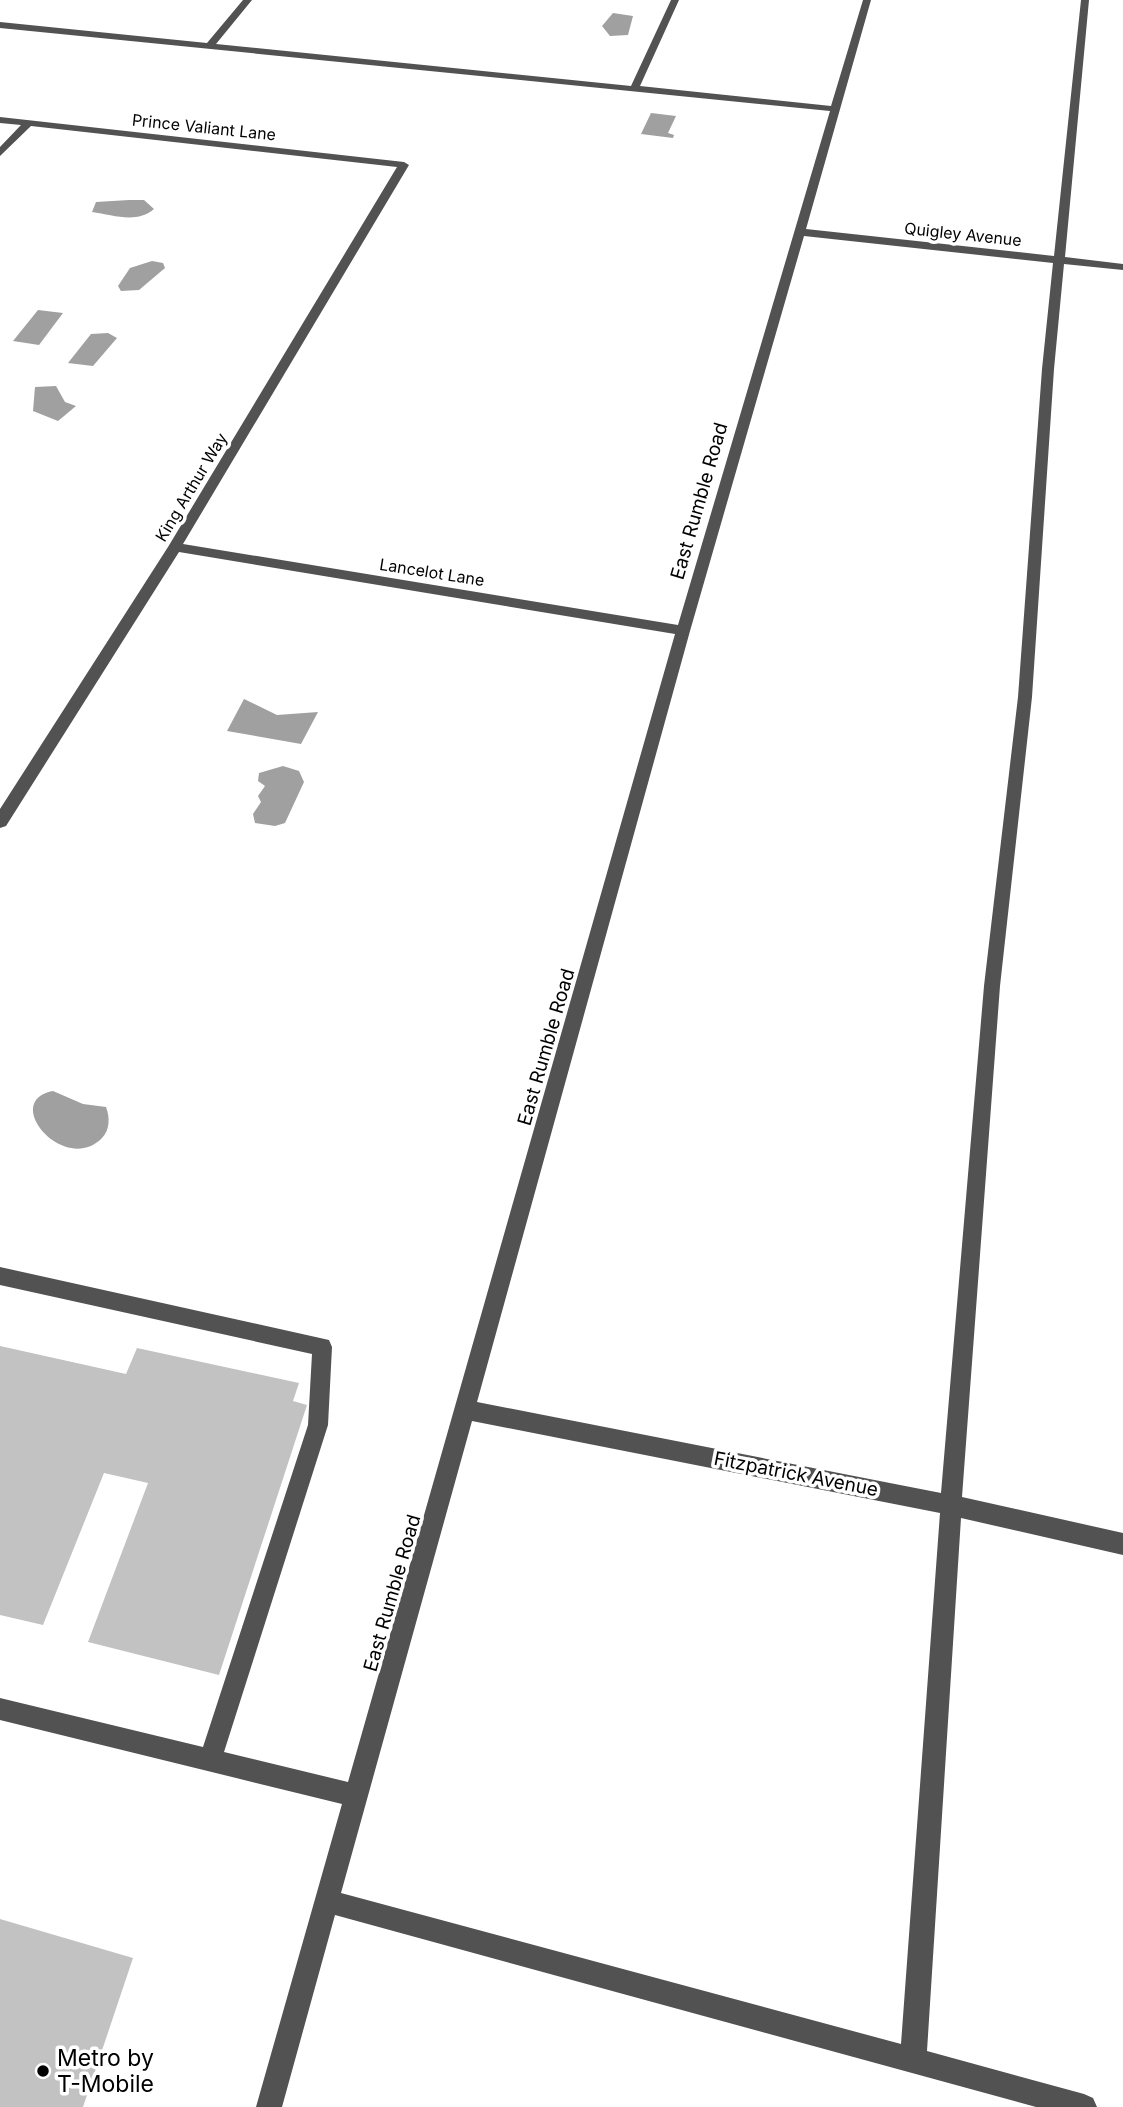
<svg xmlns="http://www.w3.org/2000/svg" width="1123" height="2107" viewBox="0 0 1123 2107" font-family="Inter,sans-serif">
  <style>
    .water { fill: #a0a0a0 }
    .building { fill: #c2c2c2 }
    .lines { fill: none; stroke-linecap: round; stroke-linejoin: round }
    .minor { fill: #525252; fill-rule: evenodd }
    .poi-dot { fill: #000; stroke: #fff; stroke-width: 2.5 }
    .labels { text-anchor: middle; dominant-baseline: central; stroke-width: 7; stroke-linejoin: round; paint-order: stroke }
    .far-street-label { font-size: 16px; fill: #000; stroke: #fff }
    .street-label { font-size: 19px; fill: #000; stroke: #fff }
    .near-poi-label { font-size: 23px; fill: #000; stroke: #fff; text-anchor: start }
  </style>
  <rect width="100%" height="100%" fill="#fff"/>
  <!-- water -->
  <g class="water">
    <polygon points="613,13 633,16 628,35 610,36 602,26"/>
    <polygon points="651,113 676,116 668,133 674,135 673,138 641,134"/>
    <path d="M129,200H144L154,209C137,224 113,215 92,212L96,202Z"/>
    <polygon points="152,261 163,263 165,268 139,290 121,291 118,286 130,268"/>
    <polygon points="38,310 63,313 39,345 13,341"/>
    <polygon points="108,333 117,338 93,366 68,363 91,334"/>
    <polygon points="56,386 65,402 76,406 58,421 33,411 35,387"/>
    <polygon points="244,699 277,715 318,712 301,744 227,731"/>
    <polygon points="283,766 299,771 304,782 285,823 275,826 255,823 253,814 261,802 258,796 265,786 258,781 259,773"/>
    <path d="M53,1091L83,1104L106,1107C110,1117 110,1130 102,1138C65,1176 0,1101 53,1091Z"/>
  </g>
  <!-- building -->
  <g class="building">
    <polygon points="0,1346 126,1374 137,1348 299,1383 293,1401 307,1405 219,1675 88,1642 148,1483 104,1473 43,1625 0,1615"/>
    <polygon points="0,1919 133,1958 83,2107 0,2107"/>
  </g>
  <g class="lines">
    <!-- minor -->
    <path class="minor" d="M243,0H252L216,44L631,86L671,0H679L640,86L831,106L863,0H871L806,229L1054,256L1081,0H1089L1065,257L1123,264V270L1064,264L1054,369L1032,697L1000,986L962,1497L1123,1533V1555L961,1518L927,2051L1084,2094L1093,2098L1097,2107H1036L335,1915L282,2107H256L342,1804L0,1720V1698L203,1747L308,1425L312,1354L0,1285V1267L329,1340L332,1347L328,1425L224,1752L348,1782L675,634L179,552L6,826L0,828V809L168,547L397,167L31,126L0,156V147L21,125L0,123V117L404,162L409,165L183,544L678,625L830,111L0,28V22L207,43ZM804,236L1053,263L1042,369L1018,697L984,986L941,1493L477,1402L690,631ZM472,1421L940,1513L901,2044L341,1893Z"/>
  </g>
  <!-- markers -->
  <circle class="poi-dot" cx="43" cy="2071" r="7"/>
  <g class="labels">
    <!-- far-street labels -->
    <g class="far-street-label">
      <text transform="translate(204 127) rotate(6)">Prince Valiant Lane</text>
      <text transform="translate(963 234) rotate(6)">Quigley Avenue</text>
      <text transform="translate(191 487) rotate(-59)">King Arthur Way</text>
      <text transform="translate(432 572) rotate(9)">Lancelot Lane</text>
    </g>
    <!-- street labels -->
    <g class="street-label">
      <text transform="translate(699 501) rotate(-74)">East Rumble Road</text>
      <text transform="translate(546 1047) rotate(-74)">East Rumble Road</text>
      <text transform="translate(796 1474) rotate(11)">Fitzpatrick Avenue</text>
      <text transform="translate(392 1593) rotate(-74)">East Rumble Road</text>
    </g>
    <!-- near-poi labels -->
    <g class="near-poi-label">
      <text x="57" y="2058">Metro by<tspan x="57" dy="26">T-Mobile</tspan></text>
    </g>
  </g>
</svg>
